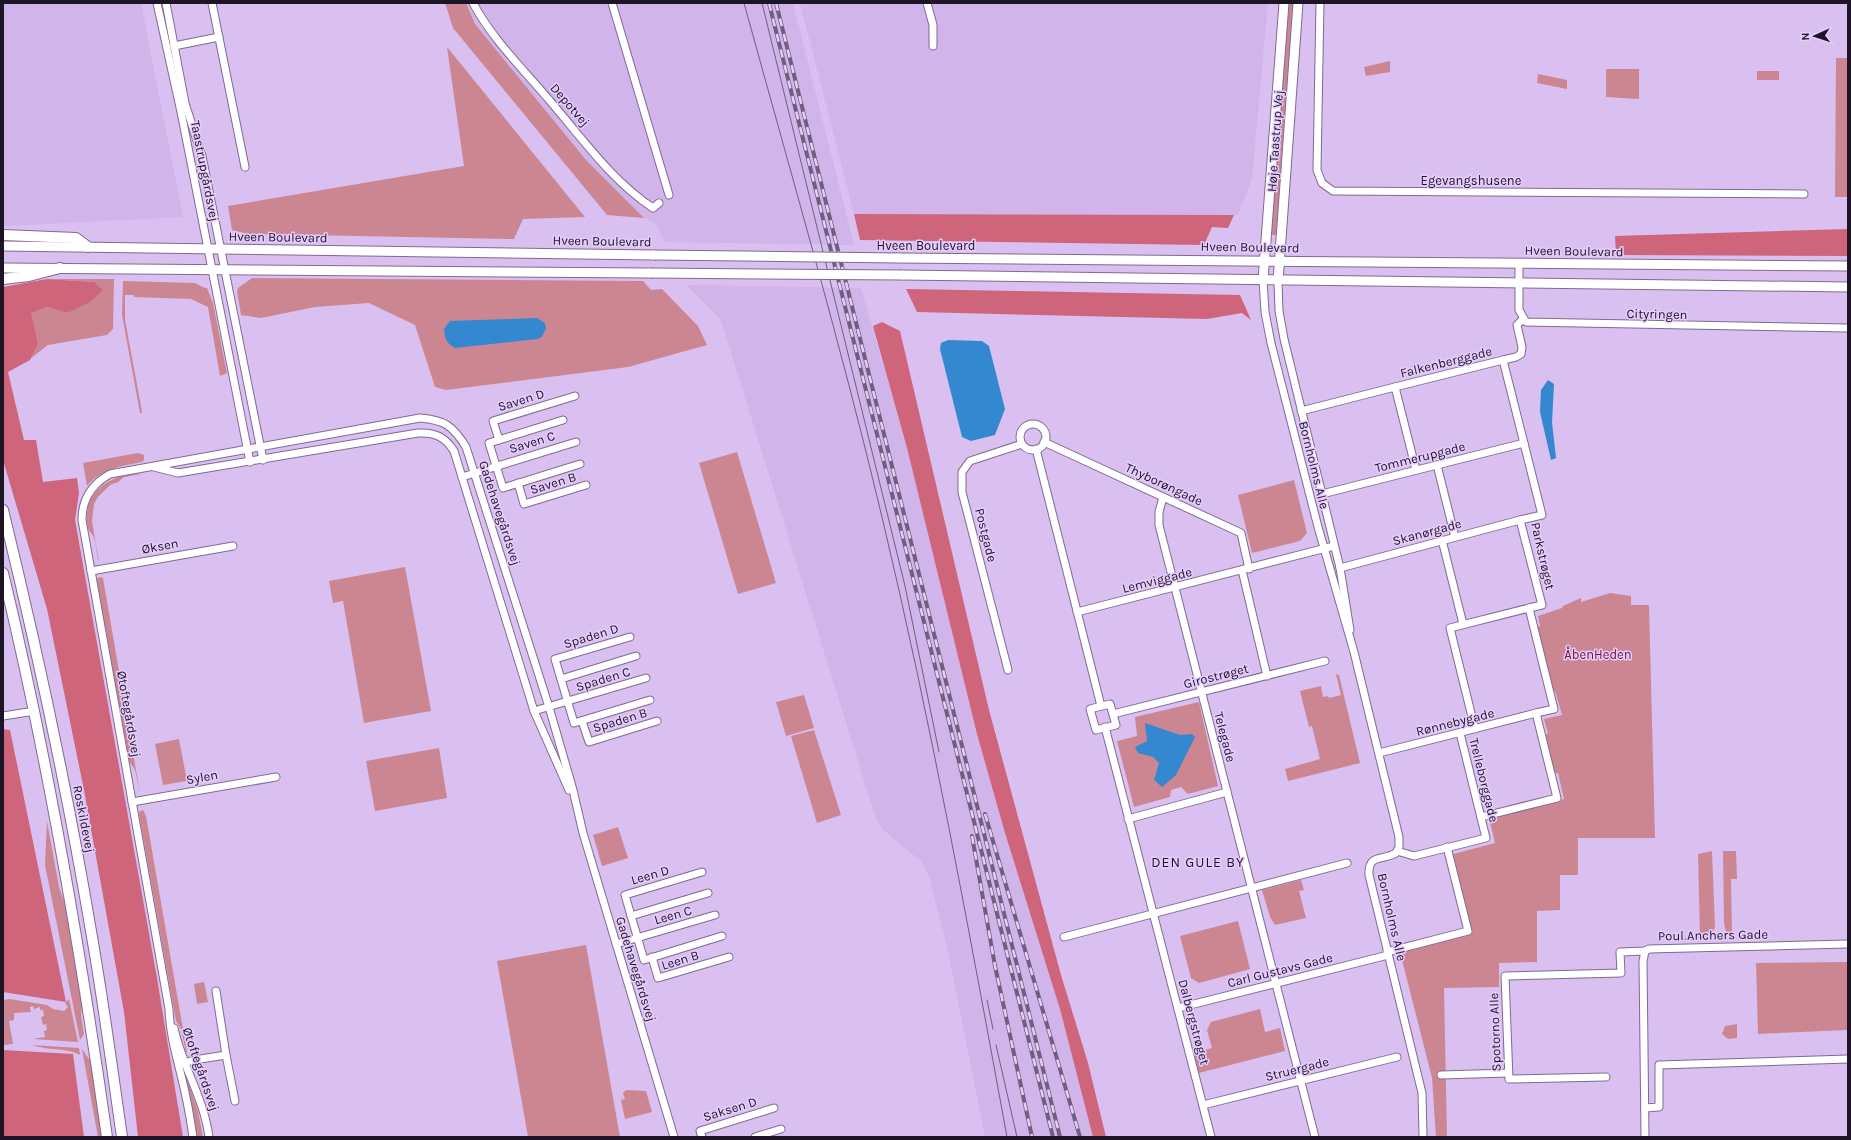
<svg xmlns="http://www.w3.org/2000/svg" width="1851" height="1140" viewBox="0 0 1851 1140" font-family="Karla,sans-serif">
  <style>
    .built { fill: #d0b4ea }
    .green { fill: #cc8692 }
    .forest { fill: #cf657b }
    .water { fill: #3488d0 }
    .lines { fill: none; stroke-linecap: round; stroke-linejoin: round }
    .minor-casing { stroke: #806994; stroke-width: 9 }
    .tertiary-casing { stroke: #806994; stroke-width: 11 }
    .secondary-casing { stroke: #806994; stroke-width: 12 }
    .minor { stroke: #fff; stroke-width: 7 }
    .tertiary { stroke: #fff; stroke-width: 9 }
    .secondary { stroke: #fff; stroke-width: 10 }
    .tram { stroke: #6f5f7e; stroke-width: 1 }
    .rail-casing { stroke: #6f5f7e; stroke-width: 4 }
    .rail { stroke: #e6cdfe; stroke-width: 2.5; stroke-dasharray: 8; stroke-linecap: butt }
    .tertiary-bridge-casing { stroke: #806994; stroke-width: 11; stroke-linecap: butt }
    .tertiary-bridge { stroke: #fff; stroke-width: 9 }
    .labels { text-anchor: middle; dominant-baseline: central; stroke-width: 3; stroke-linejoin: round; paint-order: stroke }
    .street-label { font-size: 13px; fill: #1d1425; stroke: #e6cdfe }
    .park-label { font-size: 13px; fill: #731131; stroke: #e6cdfe }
    .neighbourhood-label { font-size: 14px; letter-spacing: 1px; fill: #1d1425; stroke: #e6cdfe }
  </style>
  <rect width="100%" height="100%" fill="#d9c0f1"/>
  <!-- built -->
  <g class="built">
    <polygon points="3,3 141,3 183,217 3,226"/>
    <polygon points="466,3 793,3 854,245 664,242 659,229 653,222 644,218 586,160 475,24"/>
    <polygon points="800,3 1268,3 1252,179 1238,215 854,214"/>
    <polygon points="686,285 861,288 907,448 977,734 1005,833 1060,1009 1093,1137 985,1137 947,947 929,876 922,862 883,830 875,816 721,320"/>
  </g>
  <!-- green -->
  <g class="green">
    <polygon points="445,3 466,3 475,24 586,160 644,218 607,215 453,28"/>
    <polygon points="1289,3 1293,3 1276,235 1271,235"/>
    <polygon points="447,47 585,217 523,219 514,239 248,234 232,230 228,206 464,166"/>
    <polygon points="1836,58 1848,58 1848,197 1835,197"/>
    <polygon points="1390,61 1390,72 1366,76 1364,67"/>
    <polygon points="1606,69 1639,69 1639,99 1606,97"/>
    <rect x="1757" y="71" width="22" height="9"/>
    <polygon points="1538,74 1567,80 1567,89 1537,83"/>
    <polygon points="252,278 643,281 651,290 662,289 698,326 707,345 628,367 446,390 435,387 415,325 369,303 315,307 261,318 241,315 237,292 238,288"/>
    <polygon points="47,279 114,279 113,329 107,335 48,345 30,359 38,344 30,313 47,307 67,313 94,282"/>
    <polygon points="123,281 195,283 205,288 207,288 213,303 227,373 220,376 208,307 191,299 134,297 134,295 125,295 125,320 141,406 142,413 140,413 122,315"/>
    <polygon points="737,452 776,583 738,594 699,463"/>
    <path d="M138,453L144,455V460L142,462C121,466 101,469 87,486L83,463Z"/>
    <path d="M142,474L124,477L118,482L110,485L98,497L94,504L92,521L99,563C96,555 97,546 94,538C93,534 89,532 88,528C80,492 111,473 142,474Z"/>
    <polygon points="1294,480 1307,533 1300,541 1252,553 1238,495"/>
    <polygon points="405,567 431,711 364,723 343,601 333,603 329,581"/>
    <polygon points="99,577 103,578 140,793 135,770 129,761 97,580"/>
    <polygon points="1610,593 1631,596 1631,605 1649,605 1655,838 1578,838 1578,875 1560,875 1560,910 1537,911 1537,962 1499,963 1499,987 1444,988 1447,1137 1436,1137 1432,1078 1398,944 1470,927 1453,854 1495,843 1489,818 1564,799 1558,773 1553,773 1543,735 1548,734 1544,719 1562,715 1555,691 1553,692 1536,627 1540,626 1538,616 1562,608 1563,606 1581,598 1581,602"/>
    <polygon points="1336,674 1339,675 1360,763 1288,781 1285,769 1320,759 1312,726 1309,727 1300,691 1321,686 1323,697 1328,696 1329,698 1341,695"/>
    <polygon points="804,695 814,728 786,736 776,702"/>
    <polygon points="1199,702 1218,786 1188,794 1181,787 1171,790 1170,797 1134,807 1117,741 1137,736 1135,717"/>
    <polygon points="814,730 841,815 817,823 791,736"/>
    <polygon points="179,739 187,781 163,785 155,744"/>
    <polygon points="439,748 447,798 375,811 366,761"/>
    <polygon points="143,810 146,816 187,1052 186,1052 181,1029 176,1021 139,814 140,811"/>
    <polygon points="47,821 59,887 69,916 82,1005 81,1016 84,1034 80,1040 45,865"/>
    <polygon points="618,827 628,858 602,866 593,835"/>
    <path d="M1712,851L1715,927C1710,942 1698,940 1684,940L1685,938L1700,937L1698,854Z"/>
    <polygon points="1723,851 1736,851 1737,879 1731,879 1732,937 1726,932 1724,923"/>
    <polygon points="1301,880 1304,890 1299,891 1306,918 1275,925 1270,917 1262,890"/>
    <polygon points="1238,921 1250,969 1199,983 1191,978 1180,936"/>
    <polygon points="586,945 620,1137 528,1137 497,961"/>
    <polygon points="1848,962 1848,1030 1758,1034 1756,963"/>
    <polygon points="204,982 208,1002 197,1004 194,984"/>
    <polygon points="10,999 47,1005 53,1009 64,1011 68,1007 65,1003 69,999 78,1042 33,1039 45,1037 44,1031 47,1030 46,1024 43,1025 41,1017 44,1016 43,1010 40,1010 40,1007 34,1009 33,1006 30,1007 31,1012 14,1013 14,1020 9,1021 13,1044 3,1045 3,1000"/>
    <polygon points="1260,1009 1265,1032 1280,1028 1285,1051 1199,1073 1194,1053 1212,1048 1207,1030 1211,1022"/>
    <polygon points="1737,1024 1737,1038 1728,1039 1722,1034 1725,1026"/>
    <path d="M32,1045L79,1048L80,1055C66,1047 48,1051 32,1045Z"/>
    <polygon points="82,1049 91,1062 102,1137 98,1137"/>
    <polygon points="186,1075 198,1111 203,1137 196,1137"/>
    <polygon points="626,1090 646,1091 652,1112 625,1119 621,1100 625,1099 623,1093"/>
  </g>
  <!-- forest -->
  <g class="forest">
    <polygon points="854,214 1234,215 1228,228 1212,227 1204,245 860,240"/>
    <polygon points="1848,229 1848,256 1616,255 1615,236"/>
    <polygon points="47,279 94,282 103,290 90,302 67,313 47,307 31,313 38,344 30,360 8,372 24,440 36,440 43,482 77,478 79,493 75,520 157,978 183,1137 138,1137 124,1012 84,790 47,609 3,460 3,287"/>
    <polygon points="906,289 1240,295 1251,320 1242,313 1207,319 917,312"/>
    <polygon points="882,322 900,331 989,710 1061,975 1088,1063 1106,1137 1093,1137 1060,1009 1005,833 977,734 907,448 873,326"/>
    <polygon points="3,729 10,730 66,1002 3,992"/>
    <polygon points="3,1050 73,1054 84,1137 3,1137"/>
  </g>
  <!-- water -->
  <g class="water">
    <path d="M537,318L545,323L546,328L542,337L537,339L455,348C446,343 445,339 444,329L450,321Z"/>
    <polygon points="948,340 982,341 989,346 1005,409 995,435 971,441 962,437 940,349 941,343"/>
    <polygon points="1548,380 1554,384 1552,422 1556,458 1551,460 1540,412 1541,390"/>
    <polygon points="1145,723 1180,735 1192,734 1195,737 1176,775 1162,787 1154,780 1159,763 1153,757 1138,753 1135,747 1147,741"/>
  </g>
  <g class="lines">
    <defs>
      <g id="minor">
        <polyline points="157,3 181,112 250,462"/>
        <polyline points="166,3 185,103 202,156 263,460"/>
        <polyline points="212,3 245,167"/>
        <path d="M473,3C492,39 524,70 550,101C582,138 612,181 653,208L659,203"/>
        <polyline points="612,3 669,195"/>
        <polyline points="927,3 933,25 933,46"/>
        <polyline points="1320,3 1317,170 1322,183 1333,191 1804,194"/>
        <polyline points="174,46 219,37"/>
        <polyline points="1519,263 1519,310 1526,322 1848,328"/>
        <path d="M1263,280L1265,312L1271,343L1318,527L1354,652L1399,837V847L1396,853C1383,861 1368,853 1369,875L1422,1093L1423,1137"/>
        <polyline points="1278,281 1279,311 1284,339 1340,568 1350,630"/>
        <polyline points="1395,387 1503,360"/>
        <polyline points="1301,411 1395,387 1416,470"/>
        <polyline points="563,420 489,443 503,488 580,464"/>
        <circle cx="1033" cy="437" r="13"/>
        <polyline points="499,440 493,421 575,396"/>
        <polyline points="1044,442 1241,533 1249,569"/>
        <polyline points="1036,449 1101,706"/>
        <polyline points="1437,465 1455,537"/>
        <path d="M154,467L178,473L418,433C435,432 445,437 454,451L534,711L569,790"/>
        <polyline points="462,477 576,442"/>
        <polyline points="518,483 524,504 586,485"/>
        <polyline points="1322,494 1524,443"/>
        <polyline points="1163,497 1159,512 1159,525 1315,1137"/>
        <polyline points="1442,540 1463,624"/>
        <polyline points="1340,568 1520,520"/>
        <polyline points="1242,570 1267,676"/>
        <polyline points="91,571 233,546"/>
        <polyline points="1077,612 1334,546"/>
        <polyline points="630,637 555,659 574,723 650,700"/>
        <polyline points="1008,670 962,492 962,472 970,461 1022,444"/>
        <polyline points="561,679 636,656"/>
        <polygon points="1110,704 1116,725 1096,730 1090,709"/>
        <polyline points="534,711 646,678"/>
        <polyline points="1113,714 1325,661"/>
        <polyline points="3,716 35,711"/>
        <polyline points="582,721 589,742 657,721"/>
        <polyline points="1105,727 1211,1137"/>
        <polyline points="1475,729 1450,628 1529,608"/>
        <polyline points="1379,753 1536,713"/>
        <polyline points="132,802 276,777"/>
        <polyline points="1481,817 1557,798 1536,713 1554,709 1529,608 1542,605 1520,520 1542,515 1503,360 1516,357 1521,354 1522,347 1517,325 1523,319"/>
        <polyline points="1128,819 1227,792"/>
        <polyline points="1397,851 1414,856 1486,838 1460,733"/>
        <polyline points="702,872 625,895 644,960 722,936"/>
        <polyline points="631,916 708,893"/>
        <polyline points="1064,937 1347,863"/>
        <polyline points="616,944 715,915"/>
        <polyline points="1387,952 1468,931 1447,847"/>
        <polyline points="652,957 658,978 729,957"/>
        <polyline points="1178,1008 1388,955"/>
        <path d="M174,1028C182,1066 204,1098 209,1137"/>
        <polyline points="226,1055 235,1101"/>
        <polyline points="181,1064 194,1060 226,1055 216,991"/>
        <polyline points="1441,1075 1508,1073"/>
        <polyline points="1606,1077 1509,1079 1505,976 1621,973 1620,952 1645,951 1649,949 1848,944"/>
        <polyline points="1203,1105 1397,1057"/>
        <polyline points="1645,1108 1659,1107 1659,1065 1848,1059"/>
        <path d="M193,1137C191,1124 189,1110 186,1097C180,1067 170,1040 169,1009L82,520C82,498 92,484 110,474L420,418C445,420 453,426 466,447L549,707L573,790L583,833L674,1137"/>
        <polyline points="702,1137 700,1131 774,1108"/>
        <polyline points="755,1137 781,1129"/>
        <polyline points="1645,1137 1643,961 1645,951"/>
      </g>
      <g id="tertiary">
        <polyline points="3,246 654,255"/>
        <polyline points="897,258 1848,266"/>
        <polyline points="3,268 650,273"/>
        <polyline points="902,275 1848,287"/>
        <polyline points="1263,280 1284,3"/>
        <polyline points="1278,281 1298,3"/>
      </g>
      <g id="secondary">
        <polyline points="3,235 76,238 88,247"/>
        <polyline points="3,279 29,276 60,268"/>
        <path d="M3,510C37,649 67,789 91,931C103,999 112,1068 122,1137"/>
        <path d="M3,573C48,759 80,947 107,1137"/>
      </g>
    </defs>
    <!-- minor casing -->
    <use href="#minor" class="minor-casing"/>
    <!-- tertiary casing -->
    <use href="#tertiary" class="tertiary-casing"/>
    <!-- secondary casing -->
    <use href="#secondary" class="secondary-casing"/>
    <!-- minor -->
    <use href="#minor" class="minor"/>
    <!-- tertiary -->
    <use href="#tertiary" class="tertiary"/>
    <!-- secondary -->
    <use href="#secondary" class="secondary"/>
    <!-- tram -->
    <g class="tram">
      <path d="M744,3C791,174 841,345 882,517C931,722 969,930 1007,1137"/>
      <polyline points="762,3 905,586 939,752"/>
      <polyline points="987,1000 993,1029"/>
      <polyline points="996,1045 1017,1137"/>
    </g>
    <defs>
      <g id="rail">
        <polyline points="769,3 1053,1137"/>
        <polyline points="776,3 1060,1137"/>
        <polyline points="985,814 1080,1137"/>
        <polyline points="972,836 995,966 1032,1137"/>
      </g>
    </defs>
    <!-- rail casing -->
    <use href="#rail" class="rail-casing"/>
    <!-- rail -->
    <use href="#rail" class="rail"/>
    <defs>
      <g id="tertiary-bridge">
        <polyline points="654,255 897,258"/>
        <polyline points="650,273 902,275"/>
      </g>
    </defs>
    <!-- tertiary-bridge casing -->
    <use href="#tertiary-bridge" class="tertiary-bridge-casing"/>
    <!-- tertiary-bridge -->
    <use href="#tertiary-bridge" class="tertiary-bridge"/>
  </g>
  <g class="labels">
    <!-- street labels -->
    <g class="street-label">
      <text transform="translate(570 105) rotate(49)">Depotvej</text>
      <text transform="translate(1275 141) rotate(-86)">Høje Taastrup Vej</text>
      <text transform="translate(205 171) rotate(79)">Taastrupgårdsvej</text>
      <text x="1471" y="180">Egevangshusene</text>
      <text transform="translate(278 237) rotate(1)">Hveen Boulevard</text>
      <text transform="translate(602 241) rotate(1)">Hveen Boulevard</text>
      <text x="926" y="245">Hveen Boulevard</text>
      <text transform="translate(1250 247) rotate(1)">Hveen Boulevard</text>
      <text transform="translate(1574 251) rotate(1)">Hveen Boulevard</text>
      <text transform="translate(1657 314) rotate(1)">Cityringen</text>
      <text transform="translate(1446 362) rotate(-14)">Falkenberggade</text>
      <text transform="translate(521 400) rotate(-17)">Saven D</text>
      <text transform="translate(532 442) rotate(-17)">Saven C</text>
      <text transform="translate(1420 457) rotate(-14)">Tommerupgade</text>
      <text transform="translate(1314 465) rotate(76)">Bornholms Alle</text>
      <text transform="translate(553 483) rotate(-17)">Saven B</text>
      <text transform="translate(1164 484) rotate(25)">Thyborøngade</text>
      <text transform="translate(500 513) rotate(72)">Gadehavegårdsvej</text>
      <text transform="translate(1427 532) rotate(-15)">Skanørgade</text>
      <text transform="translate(986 535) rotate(76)">Postgade</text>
      <text transform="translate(160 546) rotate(-10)">Øksen</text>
      <text transform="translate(1543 556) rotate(77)">Parkstrøget</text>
      <text transform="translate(1157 580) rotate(-14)">Lemviggade</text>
      <text transform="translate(591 636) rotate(-17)">Spaden D</text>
      <text transform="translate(1216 676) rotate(-14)">Girostrøget</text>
      <text transform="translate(603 679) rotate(-17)">Spaden C</text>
      <text transform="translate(129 714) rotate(80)">Øtoftegårdsvej</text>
      <text transform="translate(620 720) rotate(-17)">Spaden B</text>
      <text transform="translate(1455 722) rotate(-14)">Rønnebygade</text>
      <text transform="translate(1225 737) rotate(75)">Telegade</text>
      <text transform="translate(202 777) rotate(-10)">Sylen</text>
      <text transform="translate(1484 780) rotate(76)">Trelleborggade</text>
      <text transform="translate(84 819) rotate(79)">Roskildevej</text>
      <text transform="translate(650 875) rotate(-16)">Leen D</text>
      <text transform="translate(673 915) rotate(-16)">Leen C</text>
      <text transform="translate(1392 917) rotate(77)">Bornholms Alle</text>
      <text transform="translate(1713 935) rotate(-1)">Poul Anchers Gade</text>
      <text transform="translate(680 960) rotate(-17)">Leen B</text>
      <text transform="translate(636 969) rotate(73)">Gadehavegårdsvej</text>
      <text transform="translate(1280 970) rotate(-14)">Carl Gustavs Gade</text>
      <text transform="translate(1194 1022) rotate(75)">Dalbergstrøget</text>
      <text transform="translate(1495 1032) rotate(-92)">Spotorno Alle</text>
      <text transform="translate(201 1069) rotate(71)">Øtoftegårdsvej</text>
      <text transform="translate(1297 1069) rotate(-14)">Struergade</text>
      <text transform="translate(730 1109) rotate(-17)">Saksen D</text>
    </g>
    <!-- park labels -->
    <g class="park-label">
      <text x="1598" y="654">ÅbenHeden</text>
    </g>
    <!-- neighbourhood labels -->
    <g class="neighbourhood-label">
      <text x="1198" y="862">DEN GULE BY</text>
    </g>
  </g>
  <!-- border -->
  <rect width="1851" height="1140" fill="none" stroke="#1d1425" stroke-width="8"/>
  <!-- north arrow -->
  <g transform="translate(1815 36) rotate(267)" stroke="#e6cdfe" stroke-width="3" paint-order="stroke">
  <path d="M0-3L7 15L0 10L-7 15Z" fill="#1d1425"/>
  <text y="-6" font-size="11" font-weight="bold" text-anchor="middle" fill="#1d1425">N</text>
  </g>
</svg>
